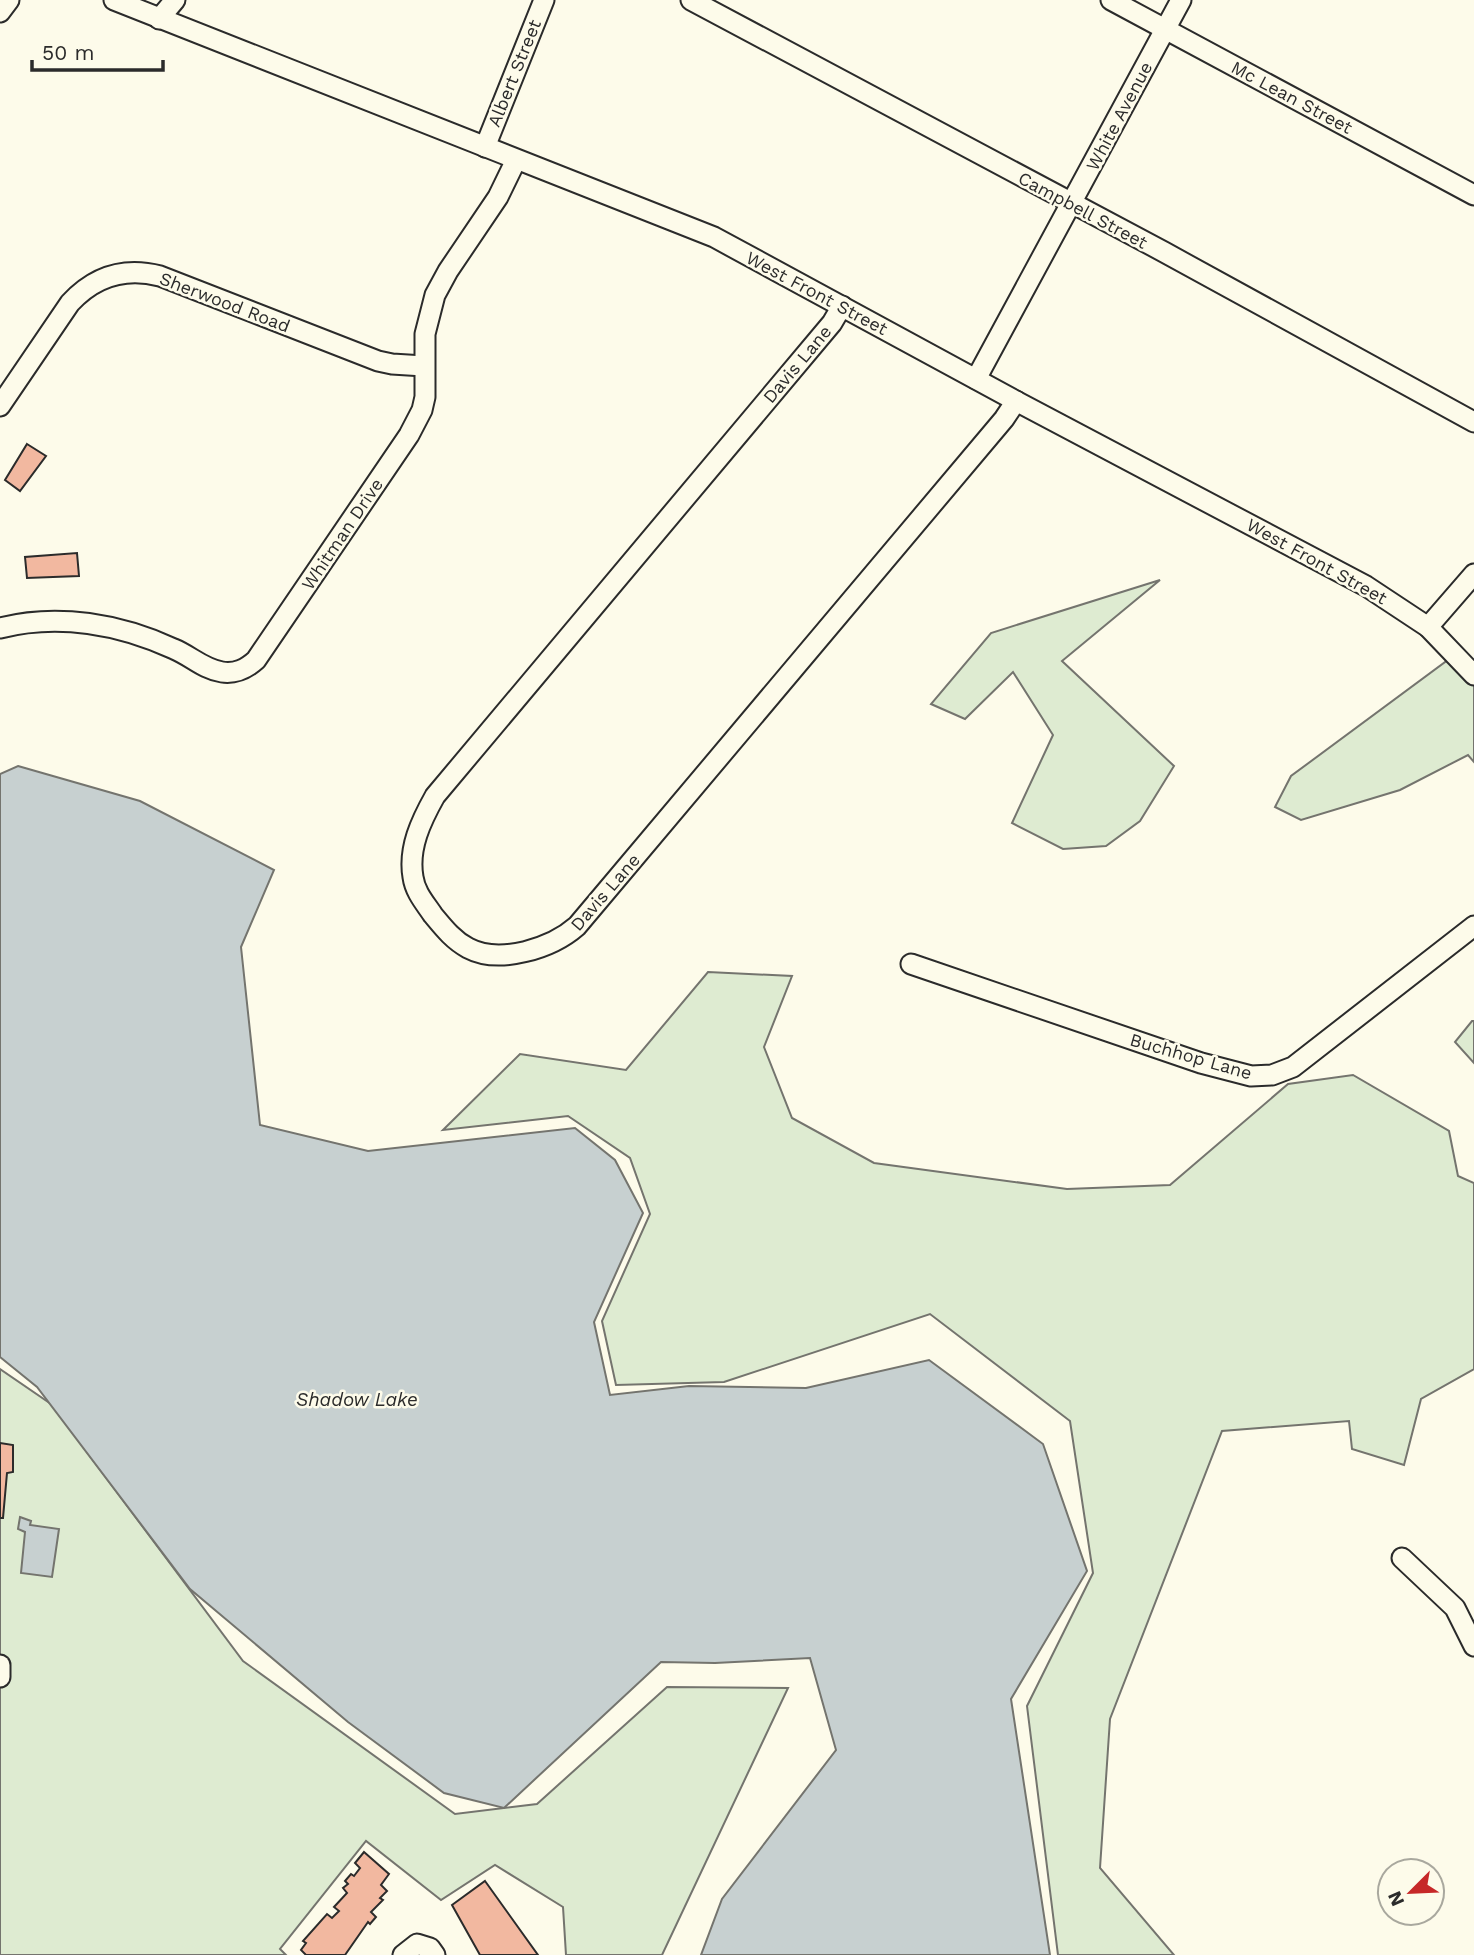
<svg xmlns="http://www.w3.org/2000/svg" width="1474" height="1955" viewBox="0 0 1474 1955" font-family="'Work Sans',sans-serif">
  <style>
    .green { fill: #deebd1; stroke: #74746e; stroke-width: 2 }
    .water { fill: #c7d0d0; stroke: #74746e; stroke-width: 2 }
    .building { fill: #f2b8a0; stroke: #2b2b2b; stroke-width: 2 }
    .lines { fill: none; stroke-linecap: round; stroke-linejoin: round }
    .minor-casing { stroke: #2b2b2b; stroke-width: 23 }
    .minor { stroke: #fdfbea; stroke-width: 19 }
    .labels { text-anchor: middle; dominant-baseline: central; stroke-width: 5; stroke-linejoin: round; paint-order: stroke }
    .street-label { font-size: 18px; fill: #2b2b2b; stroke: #fdfbea }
    .water-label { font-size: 19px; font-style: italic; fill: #2b2b2b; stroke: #fdfbea }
  </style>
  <rect width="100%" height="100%" fill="#fdfbea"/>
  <!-- green -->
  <g class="green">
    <polygon points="1160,580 1062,661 1174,766 1140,821 1106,846 1063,849 1012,823 1053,735 1013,672 965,719 931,704 991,633"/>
    <polygon points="1456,654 1474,678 1474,762 1468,755 1400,790 1301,820 1275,807 1291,776"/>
    <polygon points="708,972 792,976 764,1047 792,1118 874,1163 1067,1189 1170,1185 1288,1084 1353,1075 1449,1131 1458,1176 1474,1183 1474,1369 1421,1399 1404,1465 1352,1449 1349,1421 1222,1431 1110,1719 1100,1868 1174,1955 1058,1955 1027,1706 1093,1573 1070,1421 930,1314 724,1382 616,1385 602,1321 650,1214 630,1158 568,1116 443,1130 520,1054 626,1070"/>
    <polygon points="1472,1021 1474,1021 1474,1063 1455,1042"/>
    <polygon points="0,1369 51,1404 243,1661 455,1814 537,1804 667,1687 788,1688 662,1955 566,1955 563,1907 495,1865 441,1900 366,1841 280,1949 286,1955 0,1955"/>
  </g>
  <!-- water -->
  <g class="water">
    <polygon points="18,766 140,801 274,870 241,947 260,1125 368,1151 575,1128 615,1160 643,1213 594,1322 610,1395 689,1386 806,1388 929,1360 1043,1444 1087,1571 1011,1699 1050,1955 701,1955 722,1899 836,1750 810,1658 715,1663 661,1662 504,1808 444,1793 348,1722 190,1589 37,1387 0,1357 0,774"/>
    <polygon points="20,1517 31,1521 30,1525 59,1529 52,1577 21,1573 25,1532 18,1529"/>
  </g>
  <!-- building -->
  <g class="building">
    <polygon points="27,444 46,456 20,491 5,480"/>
    <polygon points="77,553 79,576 27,578 25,557"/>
    <polygon points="0,1443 13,1445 13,1472 7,1473 3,1518 0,1518"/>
    <polygon points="364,1852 389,1874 381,1885 387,1891 380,1898 383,1900 371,1912 376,1917 370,1924 368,1922 345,1955 306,1955 301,1950 306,1943 303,1941 327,1914 332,1918 339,1911 334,1907 347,1893 343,1888 348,1884 345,1881 351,1874 354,1876 360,1868 355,1863"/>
    <polygon points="485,1881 538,1955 480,1955 452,1905"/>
  </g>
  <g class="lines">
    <defs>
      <g id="minor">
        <polyline points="114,0 714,237 1016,401 1366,586 1428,627 1474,675"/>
        <polyline points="691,0 1164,252 1474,422"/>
        <polyline points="1111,0 1474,195"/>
        <polyline points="0,12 9,0"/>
        <polyline points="159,19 175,0"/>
        <polyline points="485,147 544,0"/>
        <path d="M842,306L832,323L435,796C421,821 408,848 413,877C415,892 425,903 433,915C443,927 453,940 468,948C500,965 552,948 577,926L1004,419L1016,401"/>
        <polyline points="976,379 1181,0"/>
        <path d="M0,406L70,303C95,276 125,267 160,276L378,361L392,364L424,366"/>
        <polyline points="1428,627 1474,574"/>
        <path d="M0,628C58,613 120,624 174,649C191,656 203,669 222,672C236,674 246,669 256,660L409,435L422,410L425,397V334L435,295L448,271L498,197L516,160"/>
        <polyline points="911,964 1201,1063 1251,1076 1272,1075 1293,1067 1474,926"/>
        <polyline points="1402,1558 1455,1608 1474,1646"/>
        <polyline points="0,1665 0,1677"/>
        <polyline points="403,1955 417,1944 430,1948 435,1955"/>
      </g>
    </defs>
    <!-- minor casing -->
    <use href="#minor" class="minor-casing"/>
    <!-- minor -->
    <use href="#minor" class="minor"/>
  </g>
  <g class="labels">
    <!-- street labels -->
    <g class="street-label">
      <text transform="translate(514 73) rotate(-68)">Albert Street</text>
      <text transform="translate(1292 97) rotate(28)">Mc Lean Street</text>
      <text transform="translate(1119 116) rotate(-62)">White Avenue</text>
      <text transform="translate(1083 210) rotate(28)">Campbell Street</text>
      <text transform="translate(817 293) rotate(28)">West Front Street</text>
      <text transform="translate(225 302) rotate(21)">Sherwood Road</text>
      <text transform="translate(797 364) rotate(-50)">Davis Lane</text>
      <text transform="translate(342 534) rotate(-56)">Whitman Drive</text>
      <text transform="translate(1317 561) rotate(29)">West Front Street</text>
      <text transform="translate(605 892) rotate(-49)">Davis Lane</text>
      <text transform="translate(1191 1056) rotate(16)">Buchhop Lane</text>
    </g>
    <!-- water labels -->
    <g class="water-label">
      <text x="357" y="1399">Shadow Lake</text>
    </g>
  </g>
  <!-- north arrow -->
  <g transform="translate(1411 1892) rotate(246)"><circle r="33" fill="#fdfbea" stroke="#a9a89e" stroke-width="2"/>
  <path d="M0-5L12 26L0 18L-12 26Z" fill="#c62828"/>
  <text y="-10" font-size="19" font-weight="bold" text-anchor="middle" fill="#2b2b2b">N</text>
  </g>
  <!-- scale -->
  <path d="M32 60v10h131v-10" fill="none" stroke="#2b2b2b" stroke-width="3.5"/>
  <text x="42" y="60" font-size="21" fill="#2b2b2b" stroke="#fdfbea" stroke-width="5" paint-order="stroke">50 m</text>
</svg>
